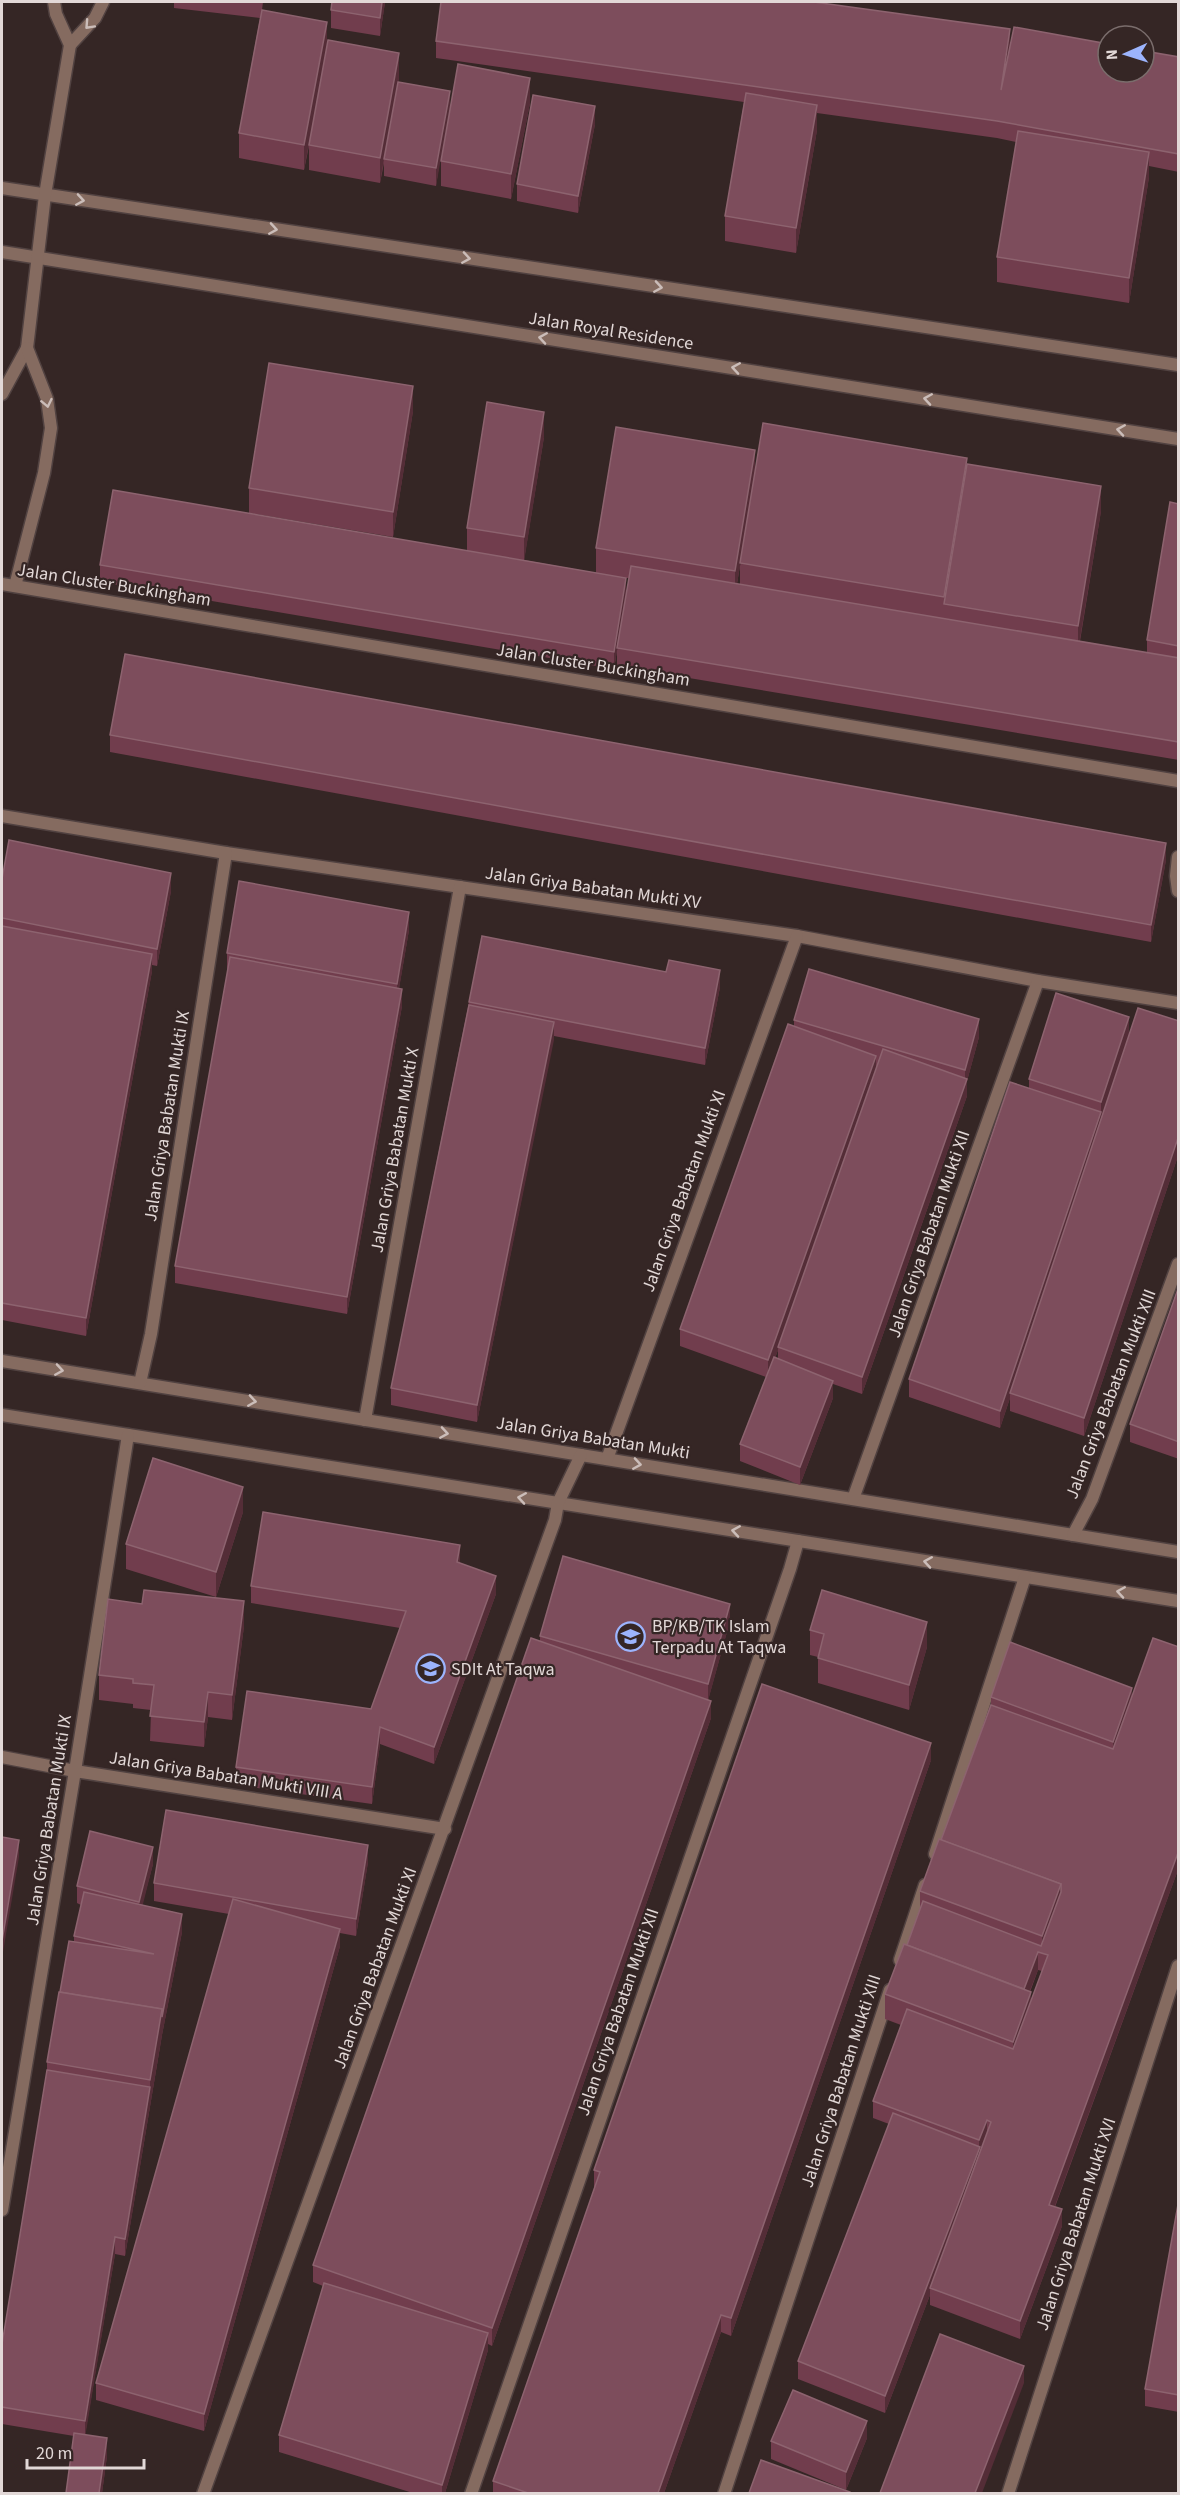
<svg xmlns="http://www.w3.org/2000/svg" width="1180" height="2495" viewBox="0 0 1180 2495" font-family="'Source Sans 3',sans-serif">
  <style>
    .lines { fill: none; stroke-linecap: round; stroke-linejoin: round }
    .street-casing { stroke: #514241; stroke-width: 15 }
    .street { stroke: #856b60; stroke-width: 12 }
    .wall { fill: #713d4d; fill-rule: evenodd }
    .shaded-wall { fill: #542d37 }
    .building { fill: #7d4d5c; stroke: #8d636f; stroke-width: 1.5 }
    .oneway { stroke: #cbbdb9 }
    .labels { text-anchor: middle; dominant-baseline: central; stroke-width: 4.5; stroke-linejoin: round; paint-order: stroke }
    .street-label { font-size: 18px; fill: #e2d8d7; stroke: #352625 }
    .poi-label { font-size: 18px; fill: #e2d8d7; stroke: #352625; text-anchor: start }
  </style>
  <rect width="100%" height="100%" fill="#352625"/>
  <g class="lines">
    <defs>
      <g id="street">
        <polyline points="70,45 95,18 103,2"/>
        <polyline points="2,188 1178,365"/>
        <polyline points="2,252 1178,439"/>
        <polyline points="2,394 27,348 45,195 70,45 56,14 54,2"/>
        <polyline points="2,584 1178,781"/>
        <polyline points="15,586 44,473 51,428 47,399 27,348"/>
        <polyline points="2,816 226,853 797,936 1038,981 1178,1003"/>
        <polyline points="1178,857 1176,876 1178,891"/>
        <polyline points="2,1361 1178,1552"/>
        <polyline points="140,1383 151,1334 226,853"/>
        <polyline points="2,1415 1178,1601"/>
        <polyline points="365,1420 460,887"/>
        <polyline points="607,1459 797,936"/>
        <polyline points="853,1499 1038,981"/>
        <polyline points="1073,1535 1092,1499 1178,1264"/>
        <polyline points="2,1757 75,1771 445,1829"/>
        <polyline points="935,1854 1025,1577"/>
        <polyline points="900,1960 925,1885"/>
        <polyline points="2,2210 75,1771 128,1435"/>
        <polyline points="203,2494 555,1520 558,1503 581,1455"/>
        <polyline points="471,2494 790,1569 798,1541"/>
        <polyline points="724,2494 890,1990"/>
        <polyline points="1008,2494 1178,1966"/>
      </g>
    </defs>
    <!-- street casing -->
    <use href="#street" class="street-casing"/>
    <!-- street -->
    <use href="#street" class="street"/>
  </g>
  <!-- wall -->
  <g class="wall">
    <polygon points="174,2 263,2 262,10 327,46 399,78 398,82 450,91 436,186 384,176 384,163 380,183 309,170 309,146 304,170 239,158 239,133 260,18 174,8"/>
    <polygon points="385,2 380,36 331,28 331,10"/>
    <polygon points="436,41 1010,46 1179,57 1179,172 1149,166 1149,177 1129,303 997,282 997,257 1016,142 997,138 817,113 817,130 796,253 725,241 725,216 744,102 436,58"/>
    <polygon points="530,103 511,199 441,186 441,161"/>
    <polygon points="595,124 578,213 517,201 517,184"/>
    <polygon points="413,411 393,537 249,513 249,488"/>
    <polygon points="544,437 524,560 596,573 596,548 755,475 737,584 740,584 740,563 967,464 1101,511 1080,641 1147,653 1147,640 1179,504 1179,760 617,666 617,648 629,578 626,578 626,595 614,669 100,582 100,565 467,551 467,528"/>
    <polygon points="110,735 1166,860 1151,942 110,752"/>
    <polygon points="2,879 171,891 157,966 152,965 152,971 86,1336 2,1320"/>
    <polygon points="409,930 399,988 402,1006 347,1314 175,1283 175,1266 228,970 227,970 227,953"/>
    <polygon points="720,987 705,1065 554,1036 477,1422 391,1405 391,1388 469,1002"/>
    <path d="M794,1020L979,1037L967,1081V1096L862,1394L833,1384V1398L800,1485L740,1461V1444L766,1377L680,1346V1329L794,1027ZM778,1350V1359L775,1358Z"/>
    <polygon points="1179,1021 1179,1153 1084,1436 1010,1411 1010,1398 1000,1428 909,1397 909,1379 1029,1088 1029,1079 1129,1035"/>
    <polygon points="1179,1286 1179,1459 1130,1442 1130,1424"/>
    <polygon points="243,1512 216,1597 126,1569 126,1544"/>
    <polygon points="460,1563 496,1594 434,1764 380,1744 372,1804 236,1785 236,1767 371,1709 400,1628 251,1603 251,1586"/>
    <polygon points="730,1621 708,1700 711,1718 492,2346 488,2344 488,2350 445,2493 413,2493 279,2452 279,2435 323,2286 313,2282 313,2265 540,1641 540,1636"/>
    <polygon points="244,1626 232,1720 208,1717 204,1747 150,1741 151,1710 133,1708 133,1704 99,1700 99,1675"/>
    <polygon points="810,1630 927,1647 909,1710 818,1683 818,1657 810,1655"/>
    <path d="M1179,1647V1867L1055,2207L1062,2226L1020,2339L930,2305V2295L885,2413L798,2379V2361L889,2124L873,2118V2101L901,2025L885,2019V1994L907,1945L920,1909V1891L941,1840L991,1705V1697L1132,1695ZM1038,1970L1042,1971L1031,2000L1030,1992Z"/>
    <polygon points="931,1760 731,2336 721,2332 664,2493 493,2493 493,2481 595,2188 594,2187 594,2170"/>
    <polygon points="368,1862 356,1936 340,1933 340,1946 204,2431 96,2400 96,2383 229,1914 154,1901 154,1883"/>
    <polygon points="153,1864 142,1905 182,1932 162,2035 125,2256 115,2254 85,2435 107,2456 102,2493 66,2493 74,2436 2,2424 2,2344 47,2070 47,2062 60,1992 74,1941 74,1936 81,1905 77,1903 77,1886"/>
    <polygon points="1179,2199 1179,2412 1145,2406 1145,2389"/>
    <polygon points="867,2438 846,2490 771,2459 771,2441"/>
  </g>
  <!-- shaded-wall -->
  <g class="shaded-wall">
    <polygon points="382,2 385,2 380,36 380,18"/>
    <polygon points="327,22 327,47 304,170 304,145"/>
    <polygon points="1010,29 1010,46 1001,90"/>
    <polygon points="399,53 399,78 384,159 380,183 380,158"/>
    <polygon points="530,78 530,103 511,199 511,174"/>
    <polygon points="450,91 450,109 436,186 436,168"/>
    <polygon points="817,105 817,130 796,253 796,228"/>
    <polygon points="595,106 595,124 578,213 578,196"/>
    <polygon points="1149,152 1149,177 1129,303 1129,278"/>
    <polygon points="413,386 413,411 393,537 393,512"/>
    <polygon points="544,412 544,437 524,562 524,537"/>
    <polygon points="755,450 755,475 735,596 735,571"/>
    <polygon points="967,458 967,489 944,604 944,597"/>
    <polygon points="1101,486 1101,511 1078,651 1078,626"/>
    <polygon points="626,578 626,595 614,669 614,652"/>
    <polygon points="1166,843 1166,860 1151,942 1151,925"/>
    <polygon points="171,873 171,891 157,966 157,949"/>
    <polygon points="409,912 409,930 397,1001 397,984"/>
    <polygon points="152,954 152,971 86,1336 86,1318"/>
    <polygon points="720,970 720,987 705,1065 705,1048"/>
    <polygon points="402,989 402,1006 347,1314 347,1297"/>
    <polygon points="1129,1017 1129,1035 1101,1119 1101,1102"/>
    <polygon points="979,1019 979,1037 967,1081 967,1096 862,1394 862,1377 965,1084 965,1070"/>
    <polygon points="554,1022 554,1040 477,1422 477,1405"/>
    <polygon points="876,1056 876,1074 778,1347 778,1350 768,1377 768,1360"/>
    <polygon points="1101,1112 1101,1130 1010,1393 1010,1398 1000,1428 1000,1411"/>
    <polygon points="1179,1135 1179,1153 1084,1436 1084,1418"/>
    <polygon points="833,1381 833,1398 800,1485 800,1467"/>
    <polygon points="243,1487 243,1512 216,1597 216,1572"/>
    <polygon points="460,1545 460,1562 457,1580 457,1562"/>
    <polygon points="496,1576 496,1594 434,1764 434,1747"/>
    <polygon points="244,1601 244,1626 232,1720 232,1695"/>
    <polygon points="730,1604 730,1621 708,1701 708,1684"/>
    <polygon points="927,1622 927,1647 909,1710 909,1685"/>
    <polygon points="1132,1688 1132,1713 1113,1767 1113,1742"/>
    <polygon points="208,1692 208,1717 204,1747 204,1722"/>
    <polygon points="711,1701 711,1718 492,2346 492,2328"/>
    <polygon points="380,1727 380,1744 372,1804 372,1787"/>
    <polygon points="931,1743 931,1760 731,2336 731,2318"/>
    <polygon points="19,1840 19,1857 2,1958 2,1941"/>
    <polygon points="368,1845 368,1862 356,1936 356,1919"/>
    <polygon points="153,1847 153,1864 139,1920 139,1902"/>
    <polygon points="1179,1850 1179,1867 1049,2222 1049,2205"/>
    <polygon points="1061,1884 1061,1909 1042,1954 1042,1936"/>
    <polygon points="182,1914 182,1932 162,2035 125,2256 125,2239 150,2088 150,2080 162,2009"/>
    <polygon points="340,1929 340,1946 204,2431 204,2414"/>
    <polygon points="1038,1952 1038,1970 1021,2013 1021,1996"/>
    <polygon points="1031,1992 1031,2017 1013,2067 1013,2042"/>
    <polygon points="987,2120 987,2138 930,2288 930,2295 885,2413 885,2396 979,2149 979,2140"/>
    <polygon points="1062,2209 1062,2226 1020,2339 1020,2321"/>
    <polygon points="115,2237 115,2254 85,2438 85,2421"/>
    <polygon points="721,2315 721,2332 664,2493 658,2493"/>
    <polygon points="488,2333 488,2350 445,2493 442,2493 442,2485"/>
    <polygon points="1024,2366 1024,2383 982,2493 975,2493"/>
    <polygon points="867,2421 867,2438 846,2490 846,2472"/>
    <polygon points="107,2438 107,2456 102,2493 99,2493"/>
  </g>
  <!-- building -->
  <g class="building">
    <polygon points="332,2 382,2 380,18 331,10"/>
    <polygon points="441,2 814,2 1010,29 1001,90 1014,27 1108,44 1108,72 1144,72 1144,51 1179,57 1179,154 997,121 436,41"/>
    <polygon points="262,10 327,22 304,145 239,133"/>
    <polygon points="328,40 399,53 380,158 309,145"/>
    <polygon points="458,64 530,78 511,174 441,161"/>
    <polygon points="398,82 450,91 436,168 384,159"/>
    <polygon points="746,93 817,105 796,228 725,216"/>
    <polygon points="533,95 595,106 578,196 517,184"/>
    <polygon points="1018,131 1149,152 1129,278 997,257"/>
    <polygon points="269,363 413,386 393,512 249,488"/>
    <polygon points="487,402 544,412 524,537 467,528"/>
    <polygon points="763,423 967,458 944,597 740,563"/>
    <polygon points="616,427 755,450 735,571 596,548"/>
    <polygon points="967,464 1101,486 1078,626 944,604"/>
    <polygon points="113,490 626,578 614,652 100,565"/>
    <polygon points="1170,502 1179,504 1179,646 1147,640"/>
    <polygon points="631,566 1179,658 1179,742 617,648"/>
    <polygon points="125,654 1166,843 1151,925 110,735"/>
    <polygon points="9,840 171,873 157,949 2,918 2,879"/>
    <polygon points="239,881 409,912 397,984 227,953"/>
    <polygon points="2,926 152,954 86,1318 2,1303"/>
    <polygon points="482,936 666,972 669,960 720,970 705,1048 469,1002"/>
    <polygon points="230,957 402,989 347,1297 175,1266"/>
    <polygon points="809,969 979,1019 965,1070 794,1020"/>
    <polygon points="1056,993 1129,1017 1101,1102 1029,1079"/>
    <polygon points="469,1005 554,1022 477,1405 391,1388"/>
    <polygon points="1138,1008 1179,1021 1179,1135 1084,1418 1010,1393"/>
    <polygon points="788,1024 876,1056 768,1360 680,1329"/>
    <polygon points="883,1049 967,1079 862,1377 778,1347"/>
    <polygon points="1010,1082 1101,1112 1000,1411 909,1379"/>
    <polygon points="1179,1286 1179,1442 1130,1424"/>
    <polygon points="774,1357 833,1381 800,1467 740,1444"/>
    <polygon points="153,1458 243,1487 216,1572 126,1544"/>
    <polygon points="263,1512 460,1545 457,1562 496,1576 434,1747 380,1727 372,1787 236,1767 247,1691 371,1709 406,1611 251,1586"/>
    <polygon points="563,1556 730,1604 708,1684 540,1636"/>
    <polygon points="144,1590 244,1601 232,1695 208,1692 204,1722 150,1716 154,1685 133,1683 133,1679 99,1675 108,1599 142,1604"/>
    <polygon points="822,1590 927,1622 909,1685 818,1658 824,1634 810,1630"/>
    <polygon points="531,1638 711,1701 492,2328 313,2265"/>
    <polygon points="1153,1638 1179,1647 1179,1850 1049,2205 1062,2209 1020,2321 930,2288 991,2122 987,2120 979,2140 873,2101 907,2009 1013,2049 1048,1955 1038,1952 1024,1989 907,1945 923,1901 1041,1946 1061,1892 1061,1884 941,1840 991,1705 1113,1749"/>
    <polygon points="1010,1642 1132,1688 1113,1742 991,1697"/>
    <polygon points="762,1684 931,1743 731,2318 721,2315 658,2493 528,2493 493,2481 600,2172 594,2170"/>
    <polygon points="166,1810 368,1845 356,1919 154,1883"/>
    <polygon points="90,1831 153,1847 139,1902 77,1886"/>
    <polygon points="2,1837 19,1840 2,1941"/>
    <polygon points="939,1839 1061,1884 1042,1936 920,1891"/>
    <polygon points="84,1892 182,1914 162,2017 162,2009 60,1992 69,1941 154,1954 74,1936"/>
    <polygon points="233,1899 340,1929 204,2414 96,2383"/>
    <polygon points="904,1944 1031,1992 1013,2042 885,1994"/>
    <polygon points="59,1992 162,2009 150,2080 47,2062"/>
    <polygon points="47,2070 150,2087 125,2239 115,2237 85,2421 2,2407 2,2344"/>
    <polygon points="893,2113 980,2147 885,2396 798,2361"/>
    <polygon points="1179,2199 1179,2395 1145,2389"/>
    <polygon points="324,2283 488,2333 442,2485 279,2435"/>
    <polygon points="940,2334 1024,2366 975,2493 880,2493"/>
    <polygon points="793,2390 867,2421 846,2472 771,2441"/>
    <polygon points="74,2433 107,2438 99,2493 66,2493"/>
    <polygon points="761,2460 850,2492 850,2493 749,2493"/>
  </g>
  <!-- one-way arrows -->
  <defs><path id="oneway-chevron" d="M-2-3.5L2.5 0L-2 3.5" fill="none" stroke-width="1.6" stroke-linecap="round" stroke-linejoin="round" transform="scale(1.5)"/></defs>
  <g class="oneway">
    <use href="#oneway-chevron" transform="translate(89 25) rotate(133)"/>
    <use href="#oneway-chevron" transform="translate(80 200) rotate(9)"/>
    <use href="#oneway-chevron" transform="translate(273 229) rotate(9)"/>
    <use href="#oneway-chevron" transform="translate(466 258) rotate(9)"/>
    <use href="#oneway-chevron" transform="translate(658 287) rotate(9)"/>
    <use href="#oneway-chevron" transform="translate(543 338) rotate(-171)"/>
    <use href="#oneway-chevron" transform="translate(736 368) rotate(-171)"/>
    <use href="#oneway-chevron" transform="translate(928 399) rotate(-171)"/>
    <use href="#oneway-chevron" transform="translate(47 403) rotate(78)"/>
    <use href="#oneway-chevron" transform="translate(1121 430) rotate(-171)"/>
    <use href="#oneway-chevron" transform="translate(59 1370) rotate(9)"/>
    <use href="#oneway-chevron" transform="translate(252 1401) rotate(9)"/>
    <use href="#oneway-chevron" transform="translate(444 1433) rotate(9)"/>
    <use href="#oneway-chevron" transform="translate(637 1464) rotate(9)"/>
    <use href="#oneway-chevron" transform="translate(522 1498) rotate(-171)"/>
    <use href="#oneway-chevron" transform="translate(736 1531) rotate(-171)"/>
    <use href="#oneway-chevron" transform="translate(928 1562) rotate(-171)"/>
    <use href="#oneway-chevron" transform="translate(1121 1592) rotate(-171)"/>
  </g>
  <!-- icons -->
  <defs>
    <symbol id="school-ring" viewBox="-11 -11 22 22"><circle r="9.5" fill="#352625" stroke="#9cb4fd" stroke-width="1.5"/><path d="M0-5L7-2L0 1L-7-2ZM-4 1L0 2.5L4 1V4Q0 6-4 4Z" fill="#9cb4fd"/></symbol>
  </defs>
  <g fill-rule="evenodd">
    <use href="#school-ring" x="614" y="1620" width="33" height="33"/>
    <use href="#school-ring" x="414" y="1652" width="33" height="33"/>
  </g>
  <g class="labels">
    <!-- street labels -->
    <g class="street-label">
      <text transform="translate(611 331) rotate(9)">Jalan Royal Residence</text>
      <text transform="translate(114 585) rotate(9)">Jalan Cluster Buckingham</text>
      <text transform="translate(593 665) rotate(9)">Jalan Cluster Buckingham</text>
      <text transform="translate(593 888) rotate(8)">Jalan Griya Babatan Mukti XV</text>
      <text transform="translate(167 1116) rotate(-81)">Jalan Griya Babatan Mukti IX</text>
      <text transform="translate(395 1150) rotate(-80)">Jalan Griya Babatan Mukti X</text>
      <text transform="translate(684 1191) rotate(-70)">Jalan Griya Babatan Mukti XI</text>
      <text transform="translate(929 1234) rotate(-71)">Jalan Griya Babatan Mukti XII</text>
      <text transform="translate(1111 1394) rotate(-69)">Jalan Griya Babatan Mukti XIII</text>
      <text transform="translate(593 1438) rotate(9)">Jalan Griya Babatan Mukti</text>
      <text transform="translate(226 1776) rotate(9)">Jalan Griya Babatan Mukti VIII A</text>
      <text transform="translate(49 1820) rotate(-81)">Jalan Griya Babatan Mukti IX</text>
      <text transform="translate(375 1968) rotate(-70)">Jalan Griya Babatan Mukti XI</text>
      <text transform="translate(618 2012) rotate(-71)">Jalan Griya Babatan Mukti XII</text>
      <text transform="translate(841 2081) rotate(-72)">Jalan Griya Babatan Mukti XIII</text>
      <text transform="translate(1076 2224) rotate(-72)">Jalan Griya Babatan Mukti XVI</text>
    </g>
    <!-- poi labels -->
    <g class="poi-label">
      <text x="652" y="1626">BP/KB/TK Islam<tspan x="652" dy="21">Terpadu At Taqwa</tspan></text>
      <text x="451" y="1669">SDIt At Taqwa</text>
    </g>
  </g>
  <!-- border -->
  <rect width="1180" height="2495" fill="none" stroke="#e2d8d7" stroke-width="6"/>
  <!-- north arrow -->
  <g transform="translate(1126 54) rotate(267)"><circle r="28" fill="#352625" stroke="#7a6d6c" stroke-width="1.5"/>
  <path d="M0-4.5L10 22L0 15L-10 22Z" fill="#9cb4fd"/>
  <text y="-9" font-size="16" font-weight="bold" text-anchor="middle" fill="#e2d8d7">N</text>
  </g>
  <!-- scale -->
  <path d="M27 2459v9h117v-9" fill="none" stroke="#e2d8d7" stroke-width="3"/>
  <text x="36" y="2459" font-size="18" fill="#e2d8d7" stroke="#352625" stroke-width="4.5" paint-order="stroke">20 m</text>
</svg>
